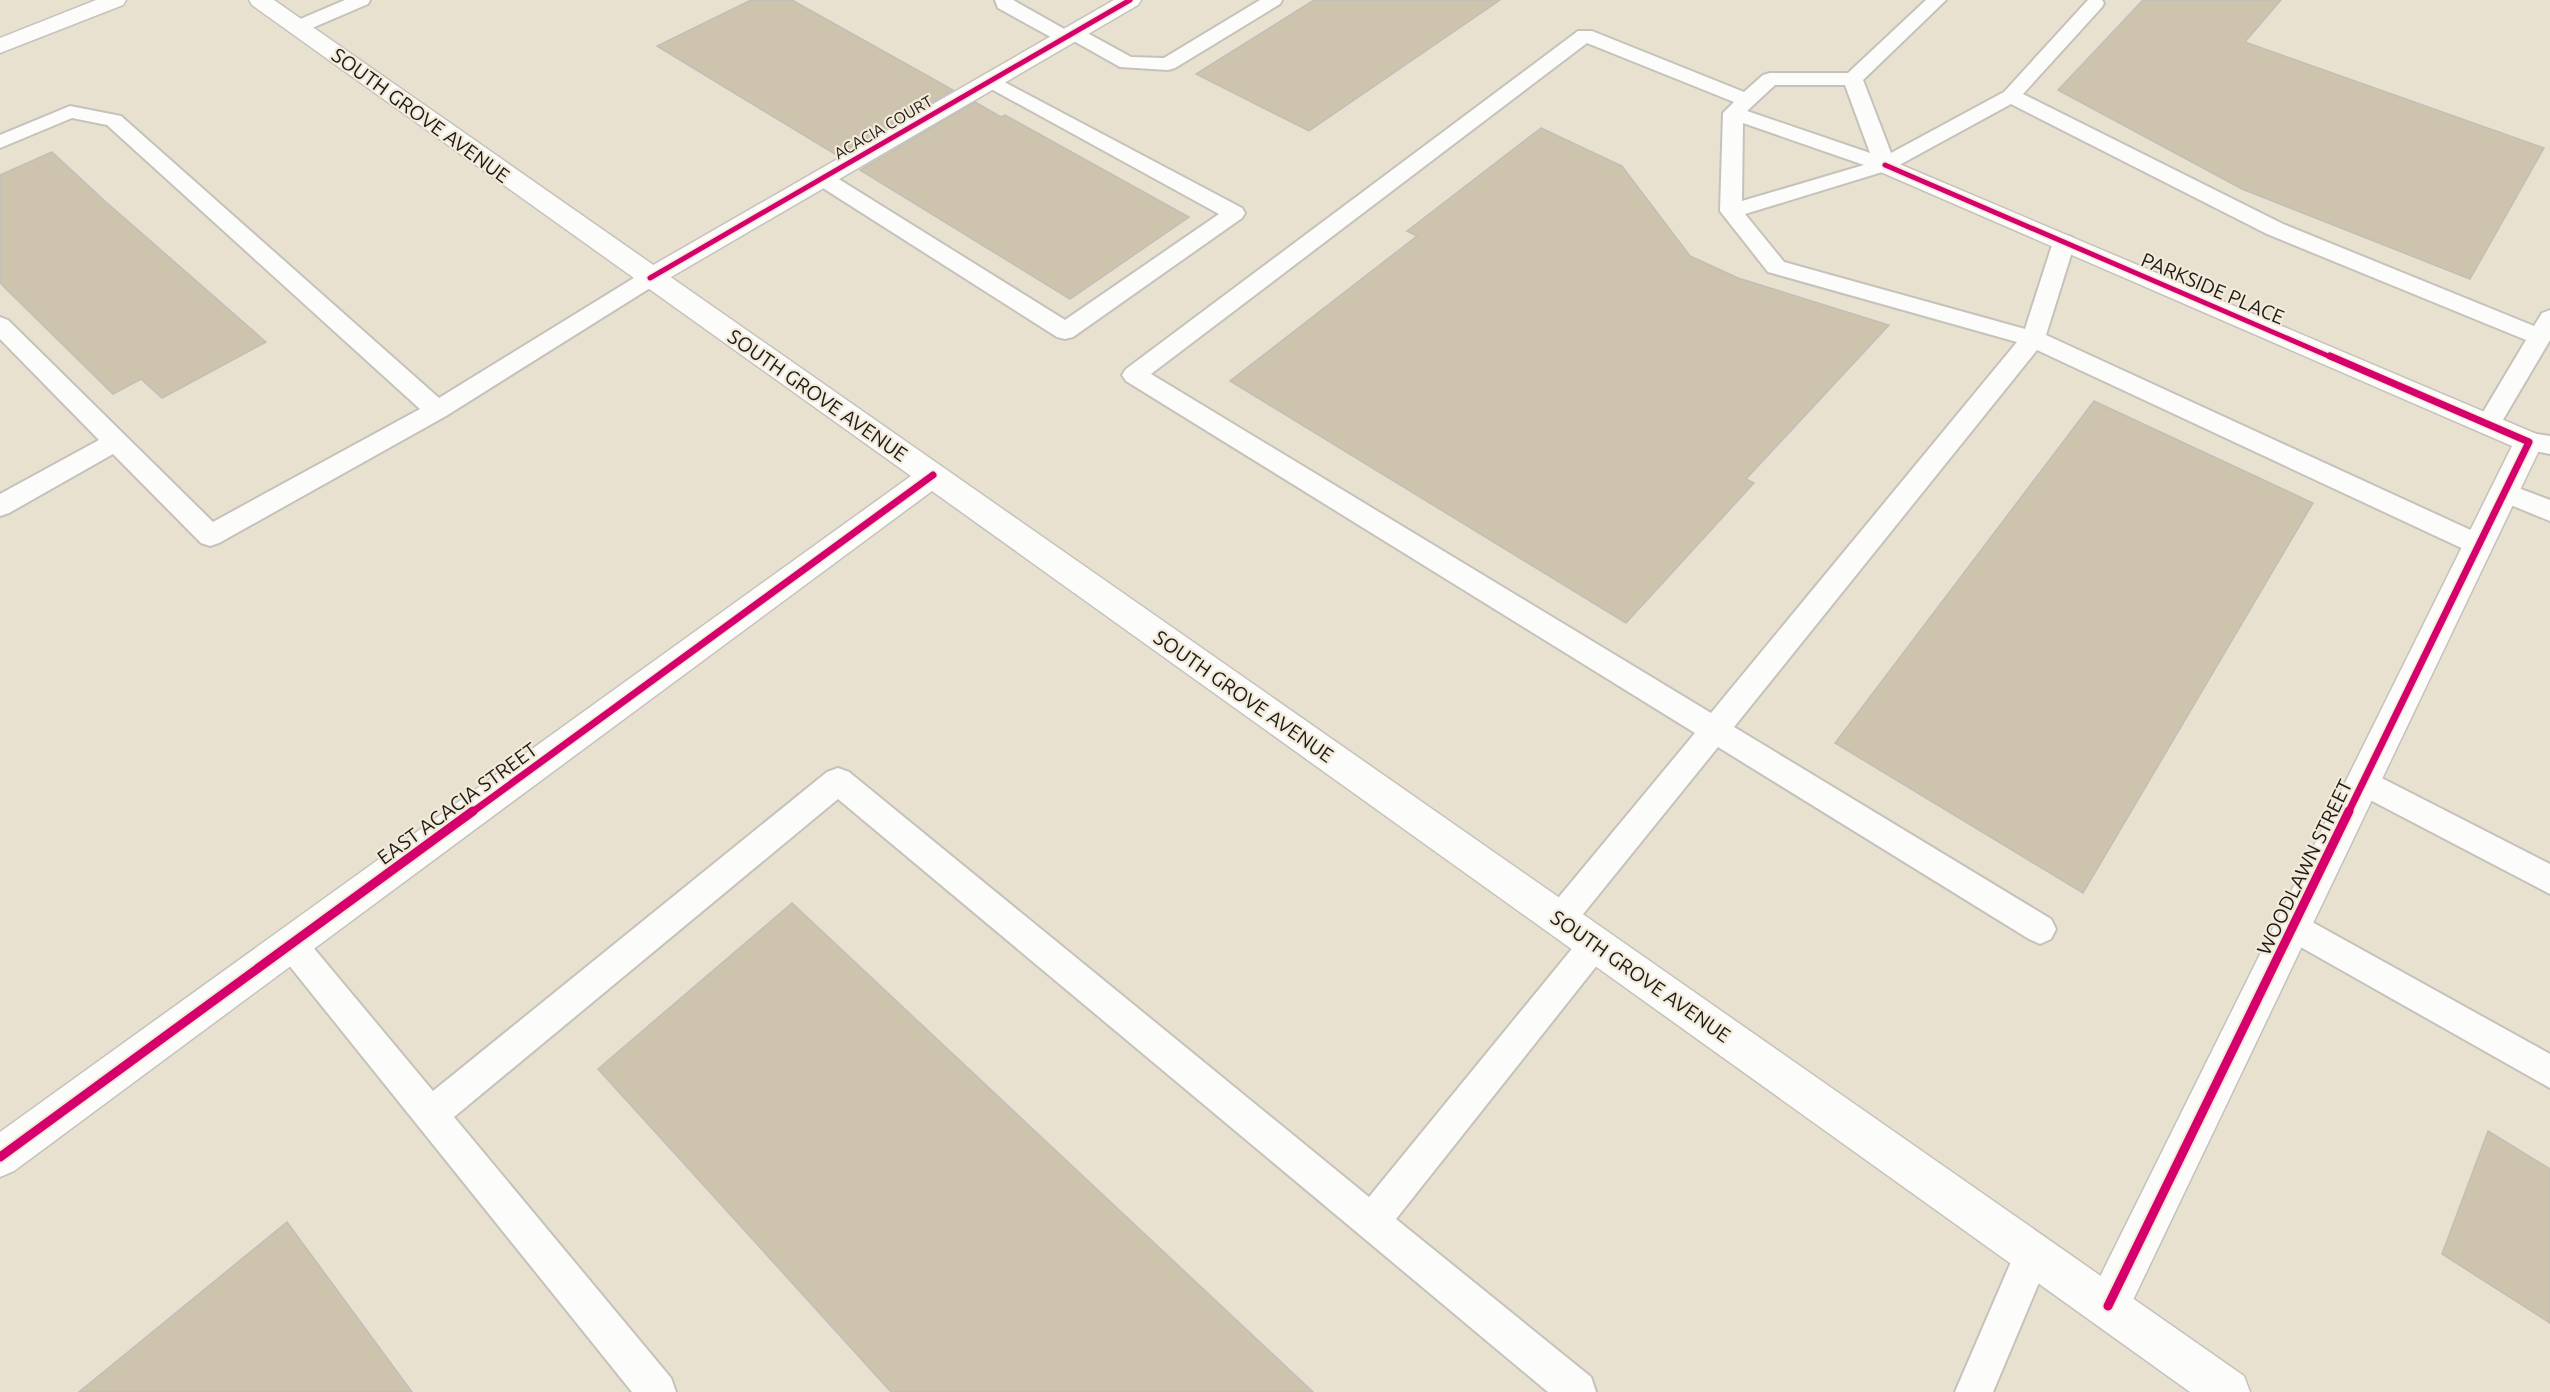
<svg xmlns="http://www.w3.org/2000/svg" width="2550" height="1392" viewBox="0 0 2550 1392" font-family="Ubuntu,sans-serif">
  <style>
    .built { fill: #e9e1d0 }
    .building { fill: #cec4ad; stroke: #c2beb7; stroke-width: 1.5 }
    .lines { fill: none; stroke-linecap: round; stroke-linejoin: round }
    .lane-casing { stroke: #c5c2bb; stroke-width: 4 }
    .street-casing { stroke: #c5c2bb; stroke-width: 3 }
    .secondary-casing { stroke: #c5c2bb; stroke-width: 3 }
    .lane { fill: #fcfcfa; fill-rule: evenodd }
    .street { fill: #fcfcfa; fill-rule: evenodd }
    .secondary { fill: #fcfcfa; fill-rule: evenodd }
    .cycleway-far2-casing { stroke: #f2eada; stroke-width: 8 }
    .cycleway-far1-casing { stroke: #f2eada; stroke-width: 10 }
    .cycleway-casing { stroke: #f2eada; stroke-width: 13 }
    .cycleway-far2 { stroke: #d6006c; stroke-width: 5 }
    .cycleway-far1 { stroke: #d6006c; stroke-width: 7 }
    .cycleway { stroke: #d6006c; stroke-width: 9 }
    .labels { text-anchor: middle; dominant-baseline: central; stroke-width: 4.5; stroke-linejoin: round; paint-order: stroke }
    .far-street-label { font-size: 16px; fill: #1d1a14; stroke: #f2eada }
    .street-label { font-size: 20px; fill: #1d1a14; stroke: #f2eada }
  </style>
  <rect width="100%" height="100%" fill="#ece8e0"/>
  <!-- built -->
  <rect class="built" x="0" y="0" width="2550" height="1392"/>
  <!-- building -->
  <g class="building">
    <polygon points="751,0 792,0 953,90 838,156 657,46"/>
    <polygon points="1314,0 1500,0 1309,131 1196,74"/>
    <polygon points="2143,0 2281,0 2245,42 2544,148 2470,279 2242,189 2058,90"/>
    <polygon points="975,102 1001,117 1005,115 1189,217 1070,299 860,170"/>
    <polygon points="1541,128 1622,166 1690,256 1738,278 1889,325 1746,479 1754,483 1626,623 1230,381 1417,236 1407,231"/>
    <polygon points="52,152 106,202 266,342 162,398 141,379 113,394 0,283 0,175"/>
    <polygon points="2094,401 2313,503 2083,893 1835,743"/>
    <polygon points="792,903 1313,1392 891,1392 598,1069"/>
    <polygon points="2488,1131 2550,1169 2550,1323 2442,1254"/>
    <polygon points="287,1222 412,1392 79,1392"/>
  </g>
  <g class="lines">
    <defs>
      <g id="lane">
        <polygon points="345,0 370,0 368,4 305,31 291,31 289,27 291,23"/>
        <polygon points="995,0 1013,0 1066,30 1073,27 1080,29 1131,57 1164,58 1260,0 1282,0 1280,4 1175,68 1168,70 1120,67 1072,40 1065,43 1058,41 998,8"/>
        <path d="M1926,0H1946L1863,80L1891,153L2004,92L2088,0H2102L2104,3L2102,7L2023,94L2283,224L2534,326L2542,313L2550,310V340L2497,430L2488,433L2479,430L2476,424L2526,340L2267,234L2011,104L1892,169L1745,214L1784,262L2025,329L2053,242L2056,237L2064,235L2072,237L2075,242L2046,335L2488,538L2492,545L2488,552L2479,555L2470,552L2037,350L1734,727L2051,919L2056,929L2051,939L2040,944L2029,939L1718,747L1571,929L1560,933L1549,929L1544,919L1549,909L1695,733L1126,381L1122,375L1126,369L1578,31H1592L1744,92L1763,75L1770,73H1848ZM1587,43L1734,102L1723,113L1720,211L1768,272L2017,342L1711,713L1151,374ZM1775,85H1845L1870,153L1747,111ZM1743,123L1864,165L1742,201Z"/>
        <polygon points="991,75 1242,208 1245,213 1242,218 1073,337 1065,339 1057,337 815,183 811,178 815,173 822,172 829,173 1065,320 1219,214 984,85 981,81 984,77"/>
        <polygon points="70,106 121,116 439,398 642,273 650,271 658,273 661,278 658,283 446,416 219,543 210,546 201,543 113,454 9,513 0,516 0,494 99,440 0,339 0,317 8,320 213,522 420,409 107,125 72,118 0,148 0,135"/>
        <polygon points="2529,433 2550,436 2550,454 2520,448 2517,442 2520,436"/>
        <polygon points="2505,483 2550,500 2550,521 2496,499 2492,492 2496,485"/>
        <polygon points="838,768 849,772 1369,1197 1584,934 1595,929 1606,934 1611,944 1606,954 1396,1219 1591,1377 1596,1392 1548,1392 838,799 454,1117 671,1378 676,1392 632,1392 280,954 275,944 280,934 291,929 302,934 433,1091 827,772"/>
        <polygon points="2364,769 2550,864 2550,894 2353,791 2349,782 2353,773"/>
        <polygon points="2294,912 2550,1054 2550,1088 2283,937 2278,927 2283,917"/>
        <polygon points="2033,1236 2046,1241 2051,1254 1993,1392 1955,1392 2020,1241"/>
      </g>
      <g id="street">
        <polygon points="96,0 126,0 123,5 0,53 0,38"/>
        <polygon points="1114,0 1141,0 1138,5 659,284 650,286 641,284 637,278 641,272"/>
        <polygon points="1885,158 2539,435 2543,442 2123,1321 2108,1328 2093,1321 2086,1306 2093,1291 2512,446 1876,170 1873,165 1876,160"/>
      </g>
      <polygon id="secondary" points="249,0 274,0 2244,1376 2250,1392 2190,1392 932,491 14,1171 0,1177 0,1132 911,476 252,5"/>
    </defs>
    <!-- lane casing -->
    <use href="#lane" class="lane-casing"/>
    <!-- street casing -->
    <use href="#street" class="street-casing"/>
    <!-- secondary casing -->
    <use href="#secondary" class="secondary-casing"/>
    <!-- lane -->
    <use href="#lane" class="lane"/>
    <!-- street -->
    <use href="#street" class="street"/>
    <!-- secondary -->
    <use href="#secondary" class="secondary"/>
    <defs>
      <g id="cycleway-far2">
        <polyline points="1885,165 2333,358"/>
        <polyline points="650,278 1130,0"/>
      </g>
      <g id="cycleway-far1">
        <polyline points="2330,356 2529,442 2348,813"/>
        <polyline points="471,813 933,475"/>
      </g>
      <g id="cycleway">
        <polyline points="0,1157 473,811"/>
        <polyline points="2108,1306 2349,811"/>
      </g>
    </defs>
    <!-- cycleway-far2 casing -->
    <use href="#cycleway-far2" class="cycleway-far2-casing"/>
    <!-- cycleway-far1 casing -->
    <use href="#cycleway-far1" class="cycleway-far1-casing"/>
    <!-- cycleway casing -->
    <use href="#cycleway" class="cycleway-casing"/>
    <!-- cycleway-far2 -->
    <use href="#cycleway-far2" class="cycleway-far2"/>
    <!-- cycleway-far1 -->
    <use href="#cycleway-far1" class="cycleway-far1"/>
    <!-- cycleway -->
    <use href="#cycleway" class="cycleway"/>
  </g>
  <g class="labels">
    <!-- far-street labels -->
    <g class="far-street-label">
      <text transform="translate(883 127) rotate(-30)">ACACIA COURT</text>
    </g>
    <!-- street labels -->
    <g class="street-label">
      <text transform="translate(421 115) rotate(36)">SOUTH GROVE AVENUE</text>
      <text transform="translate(2213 288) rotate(23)">PARKSIDE PLACE</text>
      <text transform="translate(818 395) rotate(35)">SOUTH GROVE AVENUE</text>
      <text transform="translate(1244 696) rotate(35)">SOUTH GROVE AVENUE</text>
      <text transform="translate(457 803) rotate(-36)">EAST ACACIA STREET</text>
      <text transform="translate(2304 867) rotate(-64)">WOODLAWN STREET</text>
      <text transform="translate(1641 976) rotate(35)">SOUTH GROVE AVENUE</text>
    </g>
  </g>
</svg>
